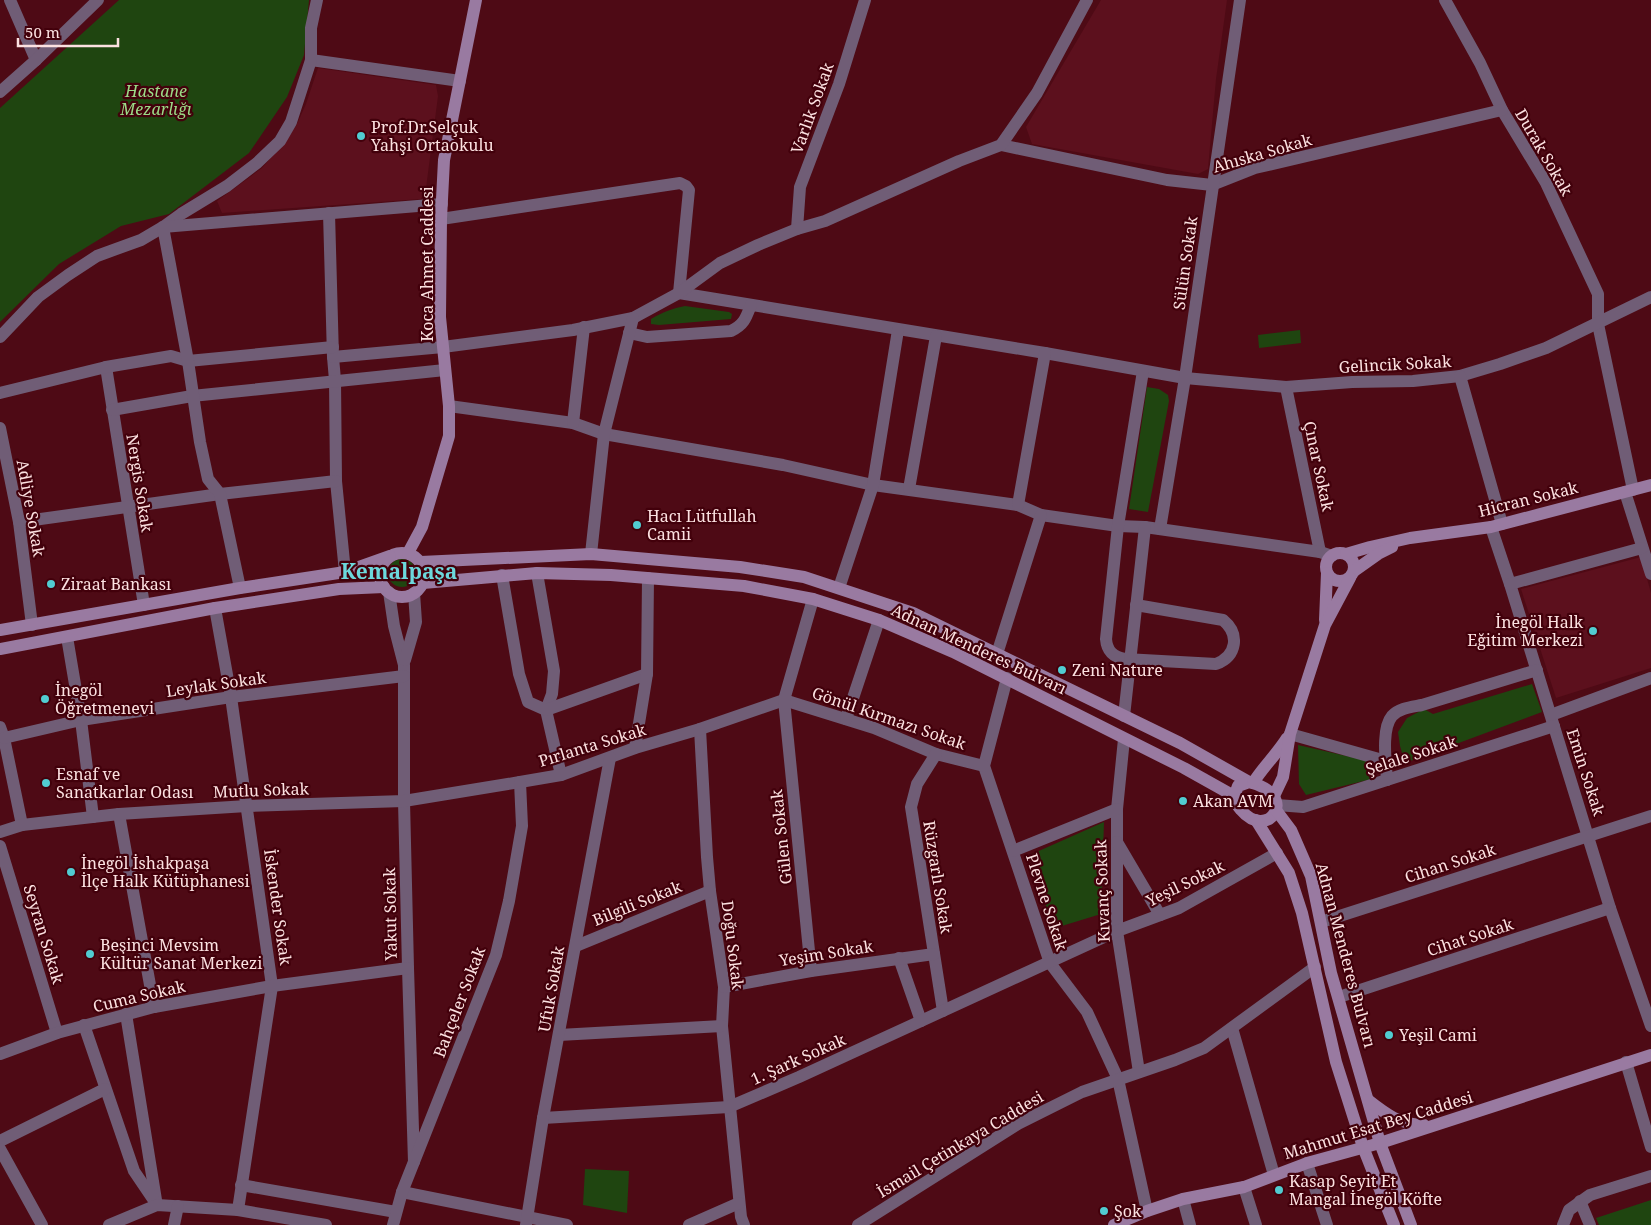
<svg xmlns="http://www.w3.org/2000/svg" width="1651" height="1225" font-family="'Noto Serif',serif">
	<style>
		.built { fill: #5c101d }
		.green { fill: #1f4510 }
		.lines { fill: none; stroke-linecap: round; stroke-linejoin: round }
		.street { stroke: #705d76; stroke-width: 12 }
		.secondary { stroke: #997aa1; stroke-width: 12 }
		.poi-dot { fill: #51ccd1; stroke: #42000b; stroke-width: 2 }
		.labels { text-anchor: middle; stroke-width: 4.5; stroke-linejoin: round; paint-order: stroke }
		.park-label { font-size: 16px; font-style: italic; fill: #9bda87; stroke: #42000b }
		.street-label { font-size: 16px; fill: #fce1e1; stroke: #42000b }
		.poi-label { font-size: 16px; fill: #fce1e1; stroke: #42000b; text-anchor: start }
		.district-label { font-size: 21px; font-weight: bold; fill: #6cd8dc; stroke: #42000b }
	</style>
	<rect width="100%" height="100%" fill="#4e0a15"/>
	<g class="built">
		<polygon points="1101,0 1227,0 1216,79 1208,169 1198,174 1032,144 1026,127"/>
		<polygon points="318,68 436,85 438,96 426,188 421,199 222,213 217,201 262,168 282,145 296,126 306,104"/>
		<polygon points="1641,557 1651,593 1651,668 1556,698 1521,589"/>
	</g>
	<g class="green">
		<polygon points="119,0 309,0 304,55 287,97 249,153 169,214 121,226 59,264 0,322 0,108"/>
		<path d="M685,306L729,312L732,314L731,319L659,325L651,324V319C661,313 673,308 685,306Z"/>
		<polygon points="1300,330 1301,343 1259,348 1258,335"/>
		<polygon points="1147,387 1159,389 1168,395 1169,401 1148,512 1129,509"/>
		<circle cx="402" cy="573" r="14"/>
		<polygon points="1532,684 1542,712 1405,763 1400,746 1398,732 1407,718 1424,709 1433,714"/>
		<polygon points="1298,745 1373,762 1376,778 1306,795 1299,784"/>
		<polygon points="1104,822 1101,914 1052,929 1032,854"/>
		<polygon points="585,1169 629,1171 627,1213 583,1205"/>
		<polygon points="1651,1200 1651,1225 1599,1225 1596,1218"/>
	</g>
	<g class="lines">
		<g class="street">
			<polyline points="10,0 36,60"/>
			<polyline points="1445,0 1480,63 1502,110 1546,183 1598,294 1598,324 1633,490"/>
			<polyline points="311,60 460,81"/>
			<polyline points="0,92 36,60 98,0"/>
			<polyline points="1001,145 1167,180 1212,185 1255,168 1502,110"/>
			<polyline points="329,213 333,357 335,380 336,481 345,572"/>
			<polyline points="441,219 680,183 686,186 689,190 679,293 1045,353 1185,378 1286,387 1352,382 1413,381 1460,376 1500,364 1546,348 1651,297"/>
			<polyline points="797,229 800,187 839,84 865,0"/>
			<path d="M629,333L647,337L731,331C744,325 746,318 751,305"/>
			<polyline points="0,337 38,297 68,275 97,256 141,240 163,227 181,214 227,186 257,163 280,141 291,122 311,60 311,28 317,0"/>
			<polyline points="333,357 443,347 573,330 633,318 679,293 720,263 758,245 797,229 825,221 959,161 1001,145 1037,93 1087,0"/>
			<polyline points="106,367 144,605"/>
			<polyline points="1460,376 1502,524"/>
			<polyline points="1286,387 1320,552"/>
			<polyline points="0,393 106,367 171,356 188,361 333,347"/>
			<polyline points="449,406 573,423 604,434 783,465 873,485 1018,505 1041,515 1118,526 1145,527 1320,552 1332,556"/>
			<polyline points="112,410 192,396 445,370"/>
			<polyline points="573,423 584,327"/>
			<polyline points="0,428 19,522 32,625"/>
			<polyline points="909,489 936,336"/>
			<polyline points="1625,492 1651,574"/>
			<polyline points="1018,505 1045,353"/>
			<polyline points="19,522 220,494 336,481"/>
			<polyline points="1491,527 1510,584 1610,908 1651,1026"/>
			<polyline points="1160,529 1185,378 1240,0"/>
			<polyline points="591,554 604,434 633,318"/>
			<polyline points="537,573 554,671 552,694 546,710 561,775"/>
			<polyline points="502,575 519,674 528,702 546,710 647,674"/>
			<polyline points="1510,584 1642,548"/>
			<polyline points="240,588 220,494 208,479 200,442 188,361 163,227 442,204"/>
			<polyline points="839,588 873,485 898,330"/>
			<polyline points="389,592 394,626 404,665 404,801 408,968 414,1162"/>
			<path d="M1136,605L1223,620C1240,634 1237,656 1216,664L1125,659C1113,657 1107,651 1106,639L1118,526L1143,371"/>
			<polyline points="215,608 231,697 272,986 238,1210"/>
			<polyline points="67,637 81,720 93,817"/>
			<polyline points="997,654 1041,515"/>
			<polyline points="405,660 416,622 414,593"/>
			<polyline points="1007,678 984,766 1050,963 1087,1012 1118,1079 1147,1211"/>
			<polyline points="784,700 874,728 936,754 984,766"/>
			<polyline points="1551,715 1651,678"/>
			<polyline points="1124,716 1145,527"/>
			<polyline points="846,719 879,620"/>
			<polyline points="0,727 4,738 22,825"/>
			<polyline points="700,729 707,857 710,891 724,987 722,1026 741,1217 744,1225"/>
			<polyline points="1290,734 1386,761"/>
			<polyline points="4,738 81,720 231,697 404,676"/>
			<polyline points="1124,739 1117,809 1117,931 1139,1072"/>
			<polyline points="635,748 647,674 648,578"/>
			<polyline points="936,754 917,784 911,807 943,1011"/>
			<path d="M1387,780C1386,763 1381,729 1392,716C1399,708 1412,707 1422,705L1537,670"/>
			<polyline points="1277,805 1303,807 1554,726"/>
			<polyline points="119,814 154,1007"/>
			<polyline points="0,832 22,825 119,814 247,806 404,801 520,782 561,775 635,748 700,729 784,700"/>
			<polyline points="1117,842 1160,915"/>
			<polyline points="0,846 57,1033"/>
			<polyline points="1013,851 1117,809"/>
			<polyline points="1321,922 1651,816"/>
			<polyline points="576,946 710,891"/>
			<polyline points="899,958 921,1021"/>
			<polyline points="811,971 784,700 813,599"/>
			<polyline points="724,987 811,971 934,954"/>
			<polyline points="1339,997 1610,908"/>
			<polyline points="126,1014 156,1200"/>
			<polyline points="84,1025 134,1171 157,1205"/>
			<polyline points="1232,1028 1274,1175"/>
			<polyline points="559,1035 722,1026"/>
			<polyline points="0,1054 57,1033 154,1007 272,986 408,968"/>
			<polyline points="1626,1062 1651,1147"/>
			<polyline points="543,1118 729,1107 799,1077 1117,931 1179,908 1277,853"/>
			<polyline points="0,1141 105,1089"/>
			<polyline points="0,1149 42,1225"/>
			<polyline points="1307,1163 1327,1225"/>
			<polyline points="241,1185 396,1212"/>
			<polyline points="1244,1187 1256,1225"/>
			<polyline points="402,1192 567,1225"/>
			<polyline points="1183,1199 1190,1225"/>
			<polyline points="1580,1201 1590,1225"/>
			<polyline points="109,1225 157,1205 238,1210 326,1225"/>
			<polyline points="174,1225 178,1206"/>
			<polyline points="393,1225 402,1192 496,955 509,901 522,826 520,782"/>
			<polyline points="526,1225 543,1118 610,758"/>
			<polyline points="689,1225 739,1203"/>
			<polyline points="858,1225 1018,1124 1082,1092 1175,1060 1204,1048 1315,967"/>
			<polyline points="1563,1225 1569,1210 1590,1195 1651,1176"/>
		</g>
		<g class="secondary">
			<circle cx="1340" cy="567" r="14"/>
			<circle cx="402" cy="575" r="22"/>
			<polyline points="408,553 422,527 449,436 449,406 440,317 441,219 444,160 476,0"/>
			<polyline points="1346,554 1370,547 1410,538 1491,527 1651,485"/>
			<polyline points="421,562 591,554 740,567 804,577 913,613 1180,743 1249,782"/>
			<polyline points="1354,571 1378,554 1392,547"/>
			<polyline points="423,583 537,573 611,575 744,586 813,599 879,620 953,652 1184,768 1234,796"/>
			<polyline points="1325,620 1327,573"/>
			<polyline points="0,630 240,588 345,572 390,556"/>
			<polyline points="0,649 215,608 339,589 384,587"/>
			<path d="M1249,782C1301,795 1268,842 1241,810C1233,801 1234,796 1238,786Z"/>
			<path d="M1253,783C1263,767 1277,754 1287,738"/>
			<polyline points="1274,796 1283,777 1290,734 1325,625 1350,578"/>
			<polyline points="1276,810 1291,830 1311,876 1331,973 1380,1143 1411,1225"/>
			<polyline points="1256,820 1289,873 1302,913 1336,1062 1363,1147 1394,1225"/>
			<path d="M1368,1100C1387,1115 1399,1124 1424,1125"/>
			<polyline points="1114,1225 1147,1211 1183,1199 1244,1187 1307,1163 1380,1143 1651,1055"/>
		</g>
	</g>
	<g class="poi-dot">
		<circle cx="361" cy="136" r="5"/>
		<circle cx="637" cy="525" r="5"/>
		<circle cx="51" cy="584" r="5"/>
		<circle cx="1593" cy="631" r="5"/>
		<circle cx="1062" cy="670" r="5"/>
		<circle cx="45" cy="699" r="5"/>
		<circle cx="46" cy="783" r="5"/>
		<circle cx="1183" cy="801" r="5"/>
		<circle cx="71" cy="872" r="5"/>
		<circle cx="90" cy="954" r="5"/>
		<circle cx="1389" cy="1035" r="5"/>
		<circle cx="1279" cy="1190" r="5"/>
		<circle cx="1104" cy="1211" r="5"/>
	</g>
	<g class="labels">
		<g class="park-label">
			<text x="156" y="97">Hastane<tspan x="156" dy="18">Mezarlığı</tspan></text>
		</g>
		<g class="street-label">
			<text transform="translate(812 108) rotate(-70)" y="6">Varlık Sokak</text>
			<text transform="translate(1544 152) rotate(60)" y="6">Durak Sokak</text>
			<text transform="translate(1262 153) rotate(-16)" y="6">Ahıska Sokak</text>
			<text transform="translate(1185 263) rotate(-82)" y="6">Sülün Sokak</text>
			<text transform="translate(427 264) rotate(-90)" y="6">Koca Ahmet Caddesi</text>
			<text transform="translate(1395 364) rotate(-3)" y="6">Gelincik Sokak</text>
			<text transform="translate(1319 466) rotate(78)" y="6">Çınar Sokak</text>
			<text transform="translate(140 483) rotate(81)" y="6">Nergis Sokak</text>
			<text transform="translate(1528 499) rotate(-14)" y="6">Hicran Sokak</text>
			<text transform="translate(31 508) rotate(80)" y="6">Adliye Sokak</text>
			<text transform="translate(979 649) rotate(25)" y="6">Adnan Menderes Bulvarı</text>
			<text transform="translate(216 684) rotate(-8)" y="6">Leylak Sokak</text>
			<text transform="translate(889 718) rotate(19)" y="6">Gönül Kırmazı Sokak</text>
			<text transform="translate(592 745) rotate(-17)" y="6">Pırlanta Sokak</text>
			<text transform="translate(1411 755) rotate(-18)" y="6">Şelale Sokak</text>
			<text transform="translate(1586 772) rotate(72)" y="6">Emin Sokak</text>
			<text transform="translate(261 790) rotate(-2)" y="6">Mutlu Sokak</text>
			<text transform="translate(781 837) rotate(-96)" y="6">Gülen Sokak</text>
			<text transform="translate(1450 863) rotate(-18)" y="6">Cihan Sokak</text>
			<text transform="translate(938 877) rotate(81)" y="6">Rüzgarlı Sokak</text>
			<text transform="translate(1185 883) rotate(-26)" y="6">Yeşil Sokak</text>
			<text transform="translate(1102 891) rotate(-92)" y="6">Kıvanç Sokak</text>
			<text transform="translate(1047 902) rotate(72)" y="6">Plevne Sokak</text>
			<text transform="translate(637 903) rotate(-22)" y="6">Bilgili Sokak</text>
			<text transform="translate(278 907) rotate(82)" y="6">İskender Sokak</text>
			<text transform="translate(390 914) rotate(-91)" y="6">Yakut Sokak</text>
			<text transform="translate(44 934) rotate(73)" y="6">Seyran Sokak</text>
			<text transform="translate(1470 937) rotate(-18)" y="6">Cihat Sokak</text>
			<text transform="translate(733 945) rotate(83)" y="6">Doğu Sokak</text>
			<text transform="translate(826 953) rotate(-9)" y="6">Yeşim Sokak</text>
			<text transform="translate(1346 955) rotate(75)" y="6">Adnan Menderes Bulvarı</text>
			<text transform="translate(551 989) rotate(-80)" y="6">Ufuk Sokak</text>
			<text transform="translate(139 996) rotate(-13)" y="6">Cuma Sokak</text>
			<text transform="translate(459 1002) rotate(-69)" y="6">Bahçeler Sokak</text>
			<text transform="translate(798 1059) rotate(-24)" y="6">1. Şark Sokak</text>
			<text transform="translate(1378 1125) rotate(-17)" y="6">Mahmut Esat Bey Caddesi</text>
			<text transform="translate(960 1144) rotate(-31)" y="6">İsmail Çetinkaya Caddesi</text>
		</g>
		<g class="poi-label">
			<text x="371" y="133">Prof.Dr.Selçuk<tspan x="371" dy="18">Yahşi Ortaokulu</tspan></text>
			<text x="647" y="522">Hacı Lütfullah<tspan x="647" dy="18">Camii</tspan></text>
			<text x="61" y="590">Ziraat Bankası</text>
			<text x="1583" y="628" text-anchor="end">İnegöl Halk<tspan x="1583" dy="18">Eğitim Merkezi</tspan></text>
			<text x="1072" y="676">Zeni Nature</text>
			<text x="55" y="696">İnegöl<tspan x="55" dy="18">Öğretmenevi</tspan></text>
			<text x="56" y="780">Esnaf ve<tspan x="56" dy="18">Sanatkarlar Odası</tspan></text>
			<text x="1193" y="807">Akan AVM</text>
			<text x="81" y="869">İnegöl İshakpaşa<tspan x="81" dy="18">İlçe Halk Kütüphanesi</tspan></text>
			<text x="100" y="951">Beşinci Mevsim<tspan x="100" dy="18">Kültür Sanat Merkezi</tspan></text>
			<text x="1399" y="1041">Yeşil Cami</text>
			<text x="1289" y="1187">Kasap Seyit Et<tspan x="1289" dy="18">Mangal İnegöl Köfte</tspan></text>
			<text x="1114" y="1217">Şok</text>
		</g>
		<g class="district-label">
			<text x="399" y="579">Kemalpaşa</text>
		</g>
	</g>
	<path d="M18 38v8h100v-8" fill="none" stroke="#fce1e1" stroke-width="2.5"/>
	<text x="25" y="38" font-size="15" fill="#fce1e1" stroke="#42000b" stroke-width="4" paint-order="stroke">50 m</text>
</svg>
